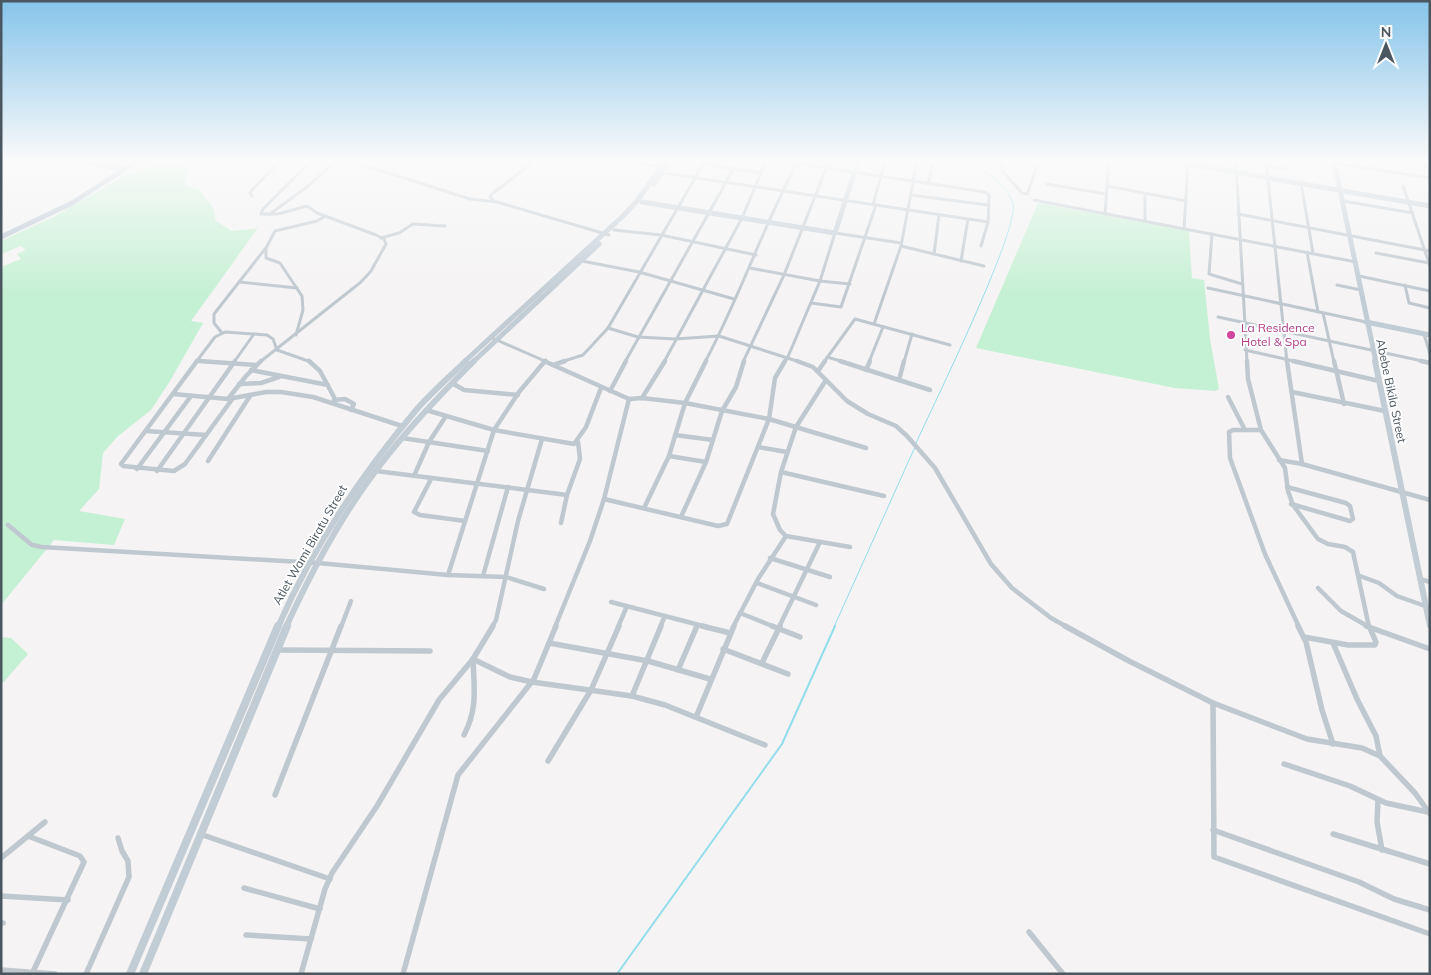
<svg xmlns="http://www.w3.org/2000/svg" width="1431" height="975" font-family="Mulish,sans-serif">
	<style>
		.green { fill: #c4f0d3 }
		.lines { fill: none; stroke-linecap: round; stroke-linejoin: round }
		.stream-far1 { stroke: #92ddec; stroke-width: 1 }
		.stream { stroke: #92ddec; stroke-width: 2 }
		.street-far2 { stroke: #bfc8cf; stroke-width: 3 }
		.street-far1 { stroke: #bfc8cf; stroke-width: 4.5 }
		.street { stroke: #bfc8cf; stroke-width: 5.5 }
		.secondary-far2 { stroke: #c1ccd5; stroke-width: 5 }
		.secondary-far1 { stroke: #c1ccd5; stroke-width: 6 }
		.secondary { stroke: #c1ccd5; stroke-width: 8 }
		.primary { stroke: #b4c3d0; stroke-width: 5 }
		.hotel-dot { fill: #d1479c; stroke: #fff; stroke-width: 2 }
		.labels { text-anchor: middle; stroke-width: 4; stroke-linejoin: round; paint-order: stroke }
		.hotel-label { font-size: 12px; fill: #b23c85; stroke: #fff; text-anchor: start }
		.street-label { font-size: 12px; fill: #4b5760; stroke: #fff }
	</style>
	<rect width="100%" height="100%" fill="#f5f3f3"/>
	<g class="green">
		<polygon points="164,161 189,161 185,186 198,189 213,208 216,221 232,231 258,228 191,321 203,323 170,381 151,410 118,436 103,453 99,489 79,511 125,519 114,545 54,540 1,605 1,267 21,259 17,254 26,250 21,246 1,254 1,241 53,217 128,174 156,166"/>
		<polygon points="1038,203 1189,231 1192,278 1204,280 1210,339 1219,389 1216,391 1175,388 976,348"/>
		<polygon points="1,637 11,638 28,654 1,685"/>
	</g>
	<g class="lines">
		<g class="stream-far1">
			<path d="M916,443C932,408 1019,231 1013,204C1009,186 984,171 971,161"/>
			<polyline points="834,627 915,447"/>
		</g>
		<polyline class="stream" points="617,974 782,744 835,626"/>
		<g class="street-far2">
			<polyline points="592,161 641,163 661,167"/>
			<polyline points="780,161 985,192 989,195 988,222 981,246"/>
			<polyline points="1003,161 1002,170 1004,173 1022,193 1027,194 1039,161"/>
			<polyline points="1173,161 1188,164 1184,229"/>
			<polyline points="1236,161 1247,362"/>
			<polyline points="1266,161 1287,362"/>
			<polyline points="1418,161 1430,169"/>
			<polyline points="1428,161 1430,161"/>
			<polyline points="354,162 470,199 497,202 609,235"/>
			<polyline points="1334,163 1430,178"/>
			<polyline points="703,164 761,173"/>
			<polyline points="1267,166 1288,169 1287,161"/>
			<polyline points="658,172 988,222"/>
			<polyline points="928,183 934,161"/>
			<polyline points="1301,183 1313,253"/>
			<polyline points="1047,184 1106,194"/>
			<polyline points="1107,186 1186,201"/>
			<polyline points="1403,186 1430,266"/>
			<polyline points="1145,193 1145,221"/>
			<polyline points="911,195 988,205"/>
			<polyline points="252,196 250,193 252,190 280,161"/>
			<polyline points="493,200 490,197 492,194 535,161"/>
			<polyline points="1034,200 1356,262"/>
			<polyline points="1343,201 1413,213"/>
			<polyline points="873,205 885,161"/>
			<polyline points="270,214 308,186 336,161"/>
			<polyline points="1105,214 1109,161"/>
			<polyline points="1238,214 1430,251"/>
			<polyline points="614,230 661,235 756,255"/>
			<polyline points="1212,234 1209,274 1242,284"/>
			<polyline points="381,238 399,233 413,224 445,226"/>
			<polyline points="901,246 984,266"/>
			<polyline points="1307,252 1318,312"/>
			<polyline points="1376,253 1429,263"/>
			<polyline points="934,254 939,215"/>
			<polyline points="582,261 639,272 734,299"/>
			<polyline points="961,261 968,219"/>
			<polyline points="750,268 820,281 850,284"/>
			<polyline points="1359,276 1430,291"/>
			<polyline points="239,282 297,288"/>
			<polyline points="1337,285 1361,290"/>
			<polyline points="1405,285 1409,303 1430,308"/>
			<polyline points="1208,288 1366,322"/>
			<polyline points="811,303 841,307 876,205"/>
			<polyline points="1323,313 1334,362"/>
			<polyline points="1218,317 1427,362"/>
			<polyline points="874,324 901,246 917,161"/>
			<polyline points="608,328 638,337 675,339 719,336 800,362"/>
			<polyline points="222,333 214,323 214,314 265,249"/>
			<polyline points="1424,334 1430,354"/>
			<polyline points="296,335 303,310 302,296 280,263 266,258 266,248 275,231 317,221 326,216"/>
			<polyline points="490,337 547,362"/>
			<polyline points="1245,350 1298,362"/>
			<polyline points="827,357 844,362"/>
			<polyline points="197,361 217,362"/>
			<polyline points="196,362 215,337 225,332 267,335 273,339 277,350 311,362"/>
			<polyline points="234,362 254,334"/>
			<polyline points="260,362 361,282 371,271 386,244 384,239 376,235 317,213 307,206 278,214 261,214 263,209 311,161"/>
			<polyline points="544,362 546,360"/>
			<polyline points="561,362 583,355 608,328 705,161"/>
			<polyline points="625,362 738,161"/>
			<polyline points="664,362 742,218 766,161"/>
			<path d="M705,362C740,297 763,226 798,161"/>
			<polyline points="743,362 784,275 829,161"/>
			<polyline points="784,362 787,359 820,281 835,233 901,243"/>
			<polyline points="824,362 855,319 950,345"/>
			<polyline points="869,362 883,327"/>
			<polyline points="904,362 912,334"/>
		</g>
		<g class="street-far1">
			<polyline points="197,361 121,464 123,466 174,471 185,464 233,398"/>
			<polyline points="199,361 256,365"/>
			<polyline points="309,361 320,371 335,399"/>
			<polyline points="544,361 629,399 642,398 685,403 769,419 866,448"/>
			<polyline points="797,361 813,367 847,401 868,414 896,426 907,436 935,468 991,564 1012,588 1051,618 1067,627"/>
			<polyline points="840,361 930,390"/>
			<polyline points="1247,361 1248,379 1261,430 1285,468 1288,491 1293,505 1318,539 1328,544 1345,547 1353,552 1369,627"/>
			<polyline points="1287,361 1302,464"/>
			<polyline points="1293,361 1379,381"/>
			<polyline points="1334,361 1344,404"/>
			<polyline points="1421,361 1430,363"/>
			<polyline points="553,365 565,361"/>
			<polyline points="251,370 328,385"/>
			<polyline points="866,370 870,361"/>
			<polyline points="818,371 825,361"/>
			<polyline points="826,380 796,427 781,472 773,514 780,530 786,536 850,547"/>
			<polyline points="899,380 904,361"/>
			<polyline points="452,383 464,390 518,395"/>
			<polyline points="239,384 261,383 279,377"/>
			<polyline points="610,391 626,361"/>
			<polyline points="1292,392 1385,411"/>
			<polyline points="173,394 228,399 266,392 281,392 313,397 402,426"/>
			<polyline points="1228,397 1245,430"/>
			<polyline points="642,398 665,361"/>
			<polyline points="228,399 246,376 261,361"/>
			<polyline points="334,400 345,399 354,404 351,410"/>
			<polyline points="426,410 494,430 574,444 586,427 601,388"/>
			<polyline points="1261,430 1233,430 1229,432 1230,458 1265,554 1299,627"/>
			<polyline points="146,431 206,435"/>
			<polyline points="675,435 713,440"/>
			<polyline points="402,438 488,451"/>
			<polyline points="758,447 787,452"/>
			<polyline points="669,456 706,462"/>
			<polyline points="1279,460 1302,464 1430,500"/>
			<polyline points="208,461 250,396"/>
			<polyline points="137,469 191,396"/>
			<polyline points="157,471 235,361"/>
			<polyline points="376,471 567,495"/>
			<polyline points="781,472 884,496"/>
			<polyline points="414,476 429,442 446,416"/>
			<polyline points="431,479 414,512 420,515 465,521"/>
			<polyline points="1287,487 1346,503 1350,506 1353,519 1350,521 1291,504"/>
			<polyline points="604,499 718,526 727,524 769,419 775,378 785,361"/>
			<polyline points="644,508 669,456 685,403 706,361"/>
			<polyline points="681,517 706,462 722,411 736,387 744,361"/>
			<polyline points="561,523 567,495 580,459 578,442"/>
			<polyline points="8,525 32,545 42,547 318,563 448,575 506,577 544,589"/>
			<polyline points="770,558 830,577"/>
			<polyline points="448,575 494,430 519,392 545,361"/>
			<polyline points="483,576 508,487"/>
			<polyline points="1360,576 1379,583 1397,596 1425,606"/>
			<polyline points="1420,579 1430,582"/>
			<polyline points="757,583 816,605"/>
			<polyline points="1318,588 1341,611 1369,627"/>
			<polyline points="611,602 707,627"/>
			<polyline points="740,613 775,627"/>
			<polyline points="341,627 351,601"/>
			<polyline points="492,627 496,620 518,521 542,439"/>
			<polyline points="555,627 590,541 604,499 629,399"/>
			<polyline points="618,627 627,606"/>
			<polyline points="660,627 665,616"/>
			<polyline points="696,627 697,625"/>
			<polyline points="733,627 758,579 786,536"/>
			<polyline points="779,627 820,542"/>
		</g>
		<g class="street">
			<polyline points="702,626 730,633"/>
			<polyline points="772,626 800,637"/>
			<polyline points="1065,626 1129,661 1213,703 1307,739 1362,748 1380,756 1415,793 1430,814"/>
			<polyline points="1298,626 1306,642 1322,710 1333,744"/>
			<polyline points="1366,626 1430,649"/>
			<polyline points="1304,637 1348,645 1375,645 1376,642 1369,626"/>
			<polyline points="549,643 648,661 710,679"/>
			<polyline points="1333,643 1357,699 1376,736 1380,756"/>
			<polyline points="723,649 788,674"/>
			<polyline points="277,650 430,651"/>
			<polyline points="473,659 510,677 532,682 632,696 665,705 765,745"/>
			<polyline points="762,663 780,626"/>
			<polyline points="678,670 697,626"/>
			<polyline points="632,696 661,626"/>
			<polyline points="1213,703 1214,857 1430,934"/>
			<polyline points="696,717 734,626"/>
			<path d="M464,735C478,708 474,688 473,659"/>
			<polyline points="548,761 591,690 619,626"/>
			<polyline points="1284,764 1350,786 1386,803 1428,812"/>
			<polyline points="275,795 341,626"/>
			<polyline points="1378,800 1377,822 1382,850"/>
			<polyline points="1213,830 1359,882 1394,899 1430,910"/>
			<polyline points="200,834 330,879"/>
			<polyline points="1333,834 1430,864"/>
			<polyline points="28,836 80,856 84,862 32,974"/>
			<polyline points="1,858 45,822"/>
			<polyline points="244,888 320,909"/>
			<polyline points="1,896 68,900"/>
			<polyline points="1,923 3,923"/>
			<polyline points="1029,932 1063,974"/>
			<polyline points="246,935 311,939"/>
			<polyline points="1,970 55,974"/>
			<polyline points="86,974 129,877 128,861 122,851 118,838"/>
			<polyline points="301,974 325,889 332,873 377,806 439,700 473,659 493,626"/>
			<polyline points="403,974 458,775 534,679 556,626"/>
		</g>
		<g class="secondary-far2">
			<polyline points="79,161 125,169"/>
			<polyline points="1188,161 1188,164 1430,206"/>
			<polyline points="1334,161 1376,362"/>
			<polyline points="654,184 669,161"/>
			<polyline points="642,202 835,233 858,161"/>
			<polyline points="1366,322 1430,335"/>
			<polyline points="464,362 623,216 637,201 665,161"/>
			<polyline points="473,362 599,244"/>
		</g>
		<g class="secondary-far1">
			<polyline points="1375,361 1430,626"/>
			<path d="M278,627C312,548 361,475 417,409C432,392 449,377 466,361"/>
			<path d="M286,627C308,579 333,531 364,487C396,441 434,401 474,361"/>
		</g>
		<g class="secondary">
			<polyline points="130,974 278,626"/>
			<polyline points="143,974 287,626"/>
		</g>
		<polyline class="primary" points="1,237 72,203 137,161"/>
	</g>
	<linearGradient id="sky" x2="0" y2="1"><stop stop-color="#85c4ea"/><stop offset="0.54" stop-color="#fafafa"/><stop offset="1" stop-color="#fafafa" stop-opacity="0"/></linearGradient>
	<rect width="1431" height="297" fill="url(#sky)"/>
	<circle class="hotel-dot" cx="1231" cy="335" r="5"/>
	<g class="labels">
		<g class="hotel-label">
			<text x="1241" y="332">La Residence<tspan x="1241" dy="14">Hotel &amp; Spa</tspan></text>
		</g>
		<g class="street-label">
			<text transform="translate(1391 391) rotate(78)" y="4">Abebe Bikila Street</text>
			<text transform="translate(310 545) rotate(-60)" y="4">Atlet Wami Biratu Street</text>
		</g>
	</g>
	<rect width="1431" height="975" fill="none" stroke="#4b5760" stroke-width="5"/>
	<g transform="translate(1386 45)" stroke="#ffffff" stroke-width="4" paint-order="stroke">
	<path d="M0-4L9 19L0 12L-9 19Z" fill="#4b5760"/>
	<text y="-8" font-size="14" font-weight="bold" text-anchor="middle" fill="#4b5760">N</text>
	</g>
</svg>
